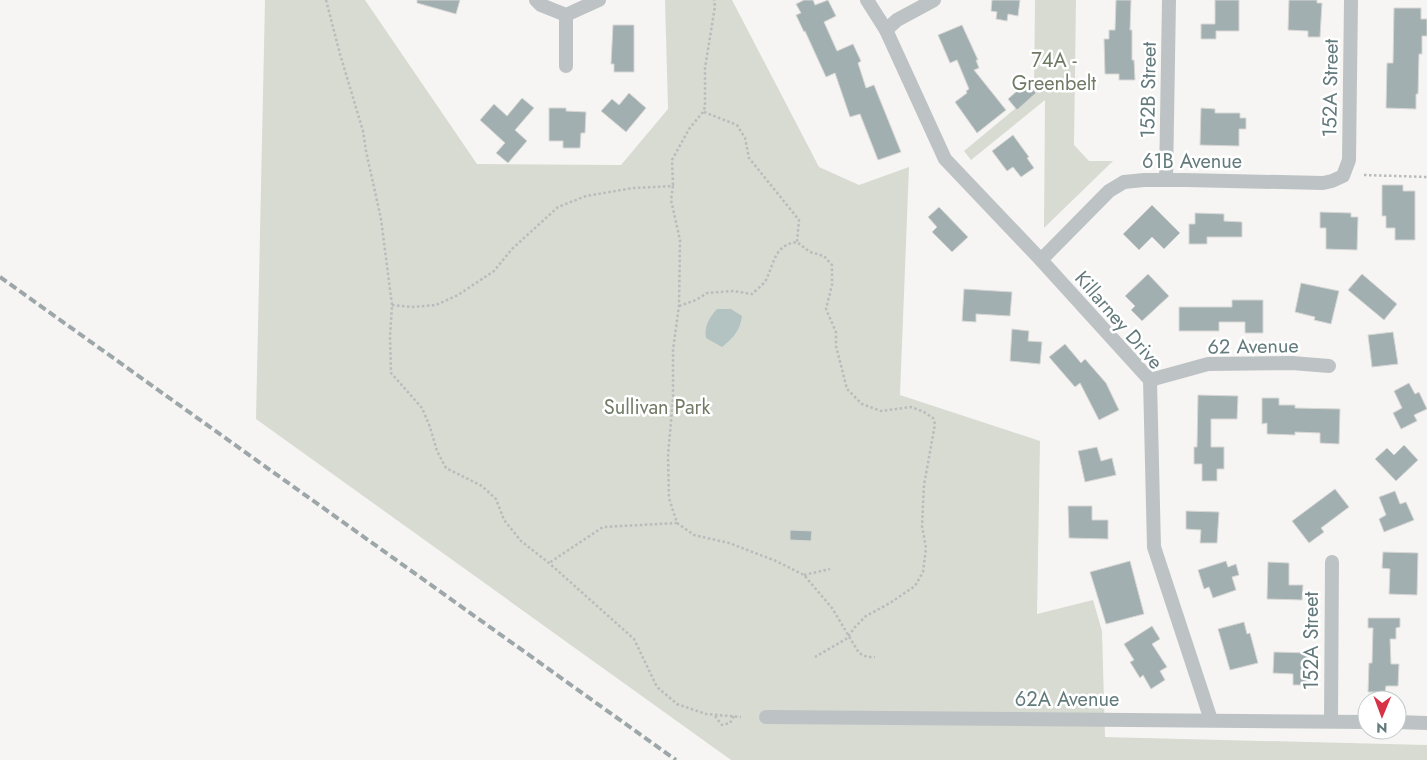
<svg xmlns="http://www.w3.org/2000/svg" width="1427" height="760" font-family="Jost,sans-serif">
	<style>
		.green { fill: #d8dbd2 }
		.water { fill: #b2c3c2 }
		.building { fill: #a2afb0; stroke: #d7d7d5 }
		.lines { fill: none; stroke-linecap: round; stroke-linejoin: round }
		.path { stroke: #b7bcbc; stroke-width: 2.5; stroke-dasharray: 2.5 2.5; stroke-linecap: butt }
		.minor { stroke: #bdc3c4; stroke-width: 14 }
		.rail { stroke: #9da7a9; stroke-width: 4; stroke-dasharray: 8 4; stroke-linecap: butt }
		.labels { text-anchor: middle; stroke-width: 5; stroke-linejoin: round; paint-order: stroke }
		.park-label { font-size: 20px; fill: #707a65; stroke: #fff }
		.street-label { font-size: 20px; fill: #637a7c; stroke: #fff }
	</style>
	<rect width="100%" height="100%" fill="#f6f5f3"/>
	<g class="green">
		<polygon points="265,0 365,0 477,164 621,165 668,109 665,0 732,0 819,167 859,185 909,167 900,395 1040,441 1037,614 1093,600 1102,631 1105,737 1427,745 1427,760 731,760 256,419"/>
		<polygon points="1035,0 1076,0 1074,145 1089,161 1113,161 1044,228 1045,100 971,160 964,151 1034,93"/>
	</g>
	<path class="water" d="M717,309H731L742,316C740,331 733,338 722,347L706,338C704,326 709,318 717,309Z"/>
	<g class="building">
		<polygon points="417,0 460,0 456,14 417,3"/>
		<polygon points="804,0 813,0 815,5 828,0 836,16 824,22 837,51 853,44 861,61 858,63 866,88 874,85 901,152 878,160 860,114 850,117 835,73 826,77 805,31 804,32 796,15 801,13 796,4"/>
		<polygon points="992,0 1020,0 1018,16 1008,14 1007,21 996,19 997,12 991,11"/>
		<polygon points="1116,0 1131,0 1130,30 1132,30 1132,60 1134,60 1135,80 1119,80 1119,74 1105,74 1104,39 1109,39 1109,30 1115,30"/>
		<polygon points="1215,0 1239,0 1239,31 1216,31 1216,39 1201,39 1201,24 1215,24"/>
		<polygon points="1289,0 1317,0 1317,3 1322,3 1320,37 1308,37 1308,31 1288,30"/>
		<polygon points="1394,8 1421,8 1421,19 1427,19 1427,36 1422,36 1422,54 1419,54 1418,94 1416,94 1416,109 1386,108 1387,63 1393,63"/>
		<polygon points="613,25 634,25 634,72 614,72 614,64 611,64"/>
		<polygon points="962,25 978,60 976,60 979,68 974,70 1006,110 977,133 955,102 967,93 966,91 969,89 957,60 950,63 938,35"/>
		<polygon points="1027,82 1036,93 1017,110 1008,99"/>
		<polygon points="629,93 646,108 626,132 601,111 612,99 619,105"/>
		<polygon points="522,98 534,108 515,130 527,141 508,163 496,153 505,143 480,120 494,104 507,116"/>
		<polygon points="549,108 566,108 566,111 586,112 585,133 581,133 580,148 563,148 563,141 549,141"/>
		<polygon points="1201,108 1215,109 1215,113 1240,113 1240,118 1246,118 1246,129 1239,129 1239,146 1200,145"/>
		<polygon points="1013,135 1029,157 1027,158 1034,168 1021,177 1013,167 1007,171 992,151"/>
		<polygon points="1382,185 1403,185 1403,191 1415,191 1415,240 1395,240 1395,228 1386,228 1386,216 1382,216"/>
		<polygon points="1152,205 1180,233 1164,249 1152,237 1139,250 1123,234"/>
		<polygon points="939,207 968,237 952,252 932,232 937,227 928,217"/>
		<polygon points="1320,212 1351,213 1351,217 1358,217 1357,250 1326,249 1326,228 1320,228"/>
		<polygon points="1195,213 1224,214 1224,221 1242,222 1242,237 1207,237 1207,244 1189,244 1189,224 1195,224"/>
		<polygon points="1148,274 1169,296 1142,321 1131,310 1135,306 1125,296"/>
		<polygon points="1362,274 1397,304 1384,320 1348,290"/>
		<polygon points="1301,283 1339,291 1331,324 1314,320 1315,317 1295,312"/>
		<polygon points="964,289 1012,292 1010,316 976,314 976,322 962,321"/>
		<polygon points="1232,300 1263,300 1263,333 1245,333 1245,322 1219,322 1219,331 1179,331 1179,307 1232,307"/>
		<polygon points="1012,329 1029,331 1028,341 1042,342 1040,364 1010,361"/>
		<polygon points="1393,332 1398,364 1372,367 1368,335"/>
		<polygon points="1065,344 1081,363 1085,359 1106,383 1119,410 1099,420 1080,383 1075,387 1049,357"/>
		<polygon points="1409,383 1415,394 1419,392 1427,409 1414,415 1417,421 1401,429 1393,413 1402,408 1394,391"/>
		<polygon points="1198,395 1238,396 1237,419 1211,419 1211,447 1224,447 1224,469 1217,469 1217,481 1202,481 1202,464 1194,464 1194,447 1197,447"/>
		<polygon points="1262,398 1279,398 1279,405 1295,405 1295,408 1340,409 1339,444 1320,443 1320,433 1295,432 1295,435 1267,434 1267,423 1262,424"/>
		<polygon points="1404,445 1418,460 1396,481 1375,459 1387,448 1394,455"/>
		<polygon points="1097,447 1101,461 1112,458 1116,475 1085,482 1078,451"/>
		<polygon points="1335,489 1349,507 1321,528 1324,532 1309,543 1292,521"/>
		<polygon points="1395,491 1400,504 1406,502 1414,520 1384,532 1379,519 1386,515 1379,497"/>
		<polygon points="1068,506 1092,506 1092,520 1108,520 1108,539 1069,538"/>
		<polygon points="1186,511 1219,512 1217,543 1200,543 1201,530 1186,529"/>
		<polygon points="790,530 812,531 811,541 790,540"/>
		<polygon points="1383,552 1418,553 1417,595 1389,594 1390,569 1382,568"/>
		<polygon points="1130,561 1144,614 1106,624 1090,572"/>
		<polygon points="1226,561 1228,567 1236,564 1239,575 1232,577 1236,590 1213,598 1209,587 1204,589 1198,570"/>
		<polygon points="1268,562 1289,563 1289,585 1303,585 1302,600 1267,599"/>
		<polygon points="1368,618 1400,618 1400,627 1396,628 1396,639 1390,639 1391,664 1399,664 1398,686 1386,686 1385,692 1368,692 1369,663 1372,663 1373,628 1368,628"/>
		<polygon points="1244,622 1247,634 1250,633 1258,663 1230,670 1218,629"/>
		<polygon points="1152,626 1160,639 1152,644 1167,667 1160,671 1165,680 1151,689 1143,675 1140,678 1130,662 1134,660 1124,644"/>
		<polygon points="1274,652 1310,653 1309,685 1293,685 1293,674 1273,673"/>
	</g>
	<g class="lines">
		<g class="path">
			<polyline points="326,0 340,54 363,131 366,151 381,219 392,305 390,337 391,373 422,408 430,427 437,451 446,468 482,486 496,499 504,520 521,541 549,563 634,639 657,687 677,704 706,714 741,717"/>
			<polyline points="704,112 737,125 745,138 749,158 799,220 797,242"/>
			<polyline points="1364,175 1427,177"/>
			<polyline points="673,185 672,160 689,129 703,112 705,107 705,68 715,6 714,0"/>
			<polyline points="392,305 412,307 436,305 458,295 494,271 512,249 558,207 586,196 633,188 673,186 671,200 680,240 679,306 673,350 673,398 668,456 669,498 677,523 603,527 549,563"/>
			<path d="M679,306L696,300L707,293L733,291L752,294C756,290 763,285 766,280C774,264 774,245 797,242L810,252L824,256L832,265V285L826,309L836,332V346L847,389L862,404L881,411L911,407L924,412L933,418L935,424L924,485L922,526L926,548L923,572L915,586L890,603L866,616L855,627L846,639L815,657"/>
			<polyline points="677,523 694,535 729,543 776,561 804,575 832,608 859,653 867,657 875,657"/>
			<polyline points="804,575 830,569"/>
			<polyline points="715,716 722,725 730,723 734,716"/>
		</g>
		<g class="minor">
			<polyline points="536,0 541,5 566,15 599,0"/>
			<polyline points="867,0 886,30 945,159 1041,260 1150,380 1154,547 1211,720"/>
			<polyline points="886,30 897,20 934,0"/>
			<polyline points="566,66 566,15"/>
			<polyline points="1166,180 1169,0"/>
			<polyline points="1041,260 1109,191 1124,182 1144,180 1185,180 1323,183 1332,181 1343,176 1349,160 1351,0"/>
			<polyline points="1150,380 1208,364 1292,363 1329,366"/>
			<polyline points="766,717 1367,722"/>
			<polyline points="1331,721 1332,562"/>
			<polyline points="1397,722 1427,723"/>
		</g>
		<polyline class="rail" points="0,277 676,760"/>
	</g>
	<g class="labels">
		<g class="park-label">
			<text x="1054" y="67">74A -<tspan x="1054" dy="23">Greenbelt</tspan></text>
			<text x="657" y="414">Sullivan Park</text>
		</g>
		<g class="street-label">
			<text transform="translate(1330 88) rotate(-89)" y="7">152A Street</text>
			<text transform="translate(1148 90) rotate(-89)" y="7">152B Street</text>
			<text x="1192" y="168">61B Avenue</text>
			<text transform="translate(1119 320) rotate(49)" y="7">Killarney Drive</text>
			<text transform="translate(1253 346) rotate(-1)" y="7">62 Avenue</text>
			<text transform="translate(1311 641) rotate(-90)" y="7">152A Street</text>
			<text x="1067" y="706">62A Avenue</text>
		</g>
	</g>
	<g transform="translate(1382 715) rotate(181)"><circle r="24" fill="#ffffff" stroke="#c1cacb"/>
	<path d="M0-4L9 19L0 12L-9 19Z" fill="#d73245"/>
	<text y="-8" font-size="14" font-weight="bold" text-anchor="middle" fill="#637a7c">N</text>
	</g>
</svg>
